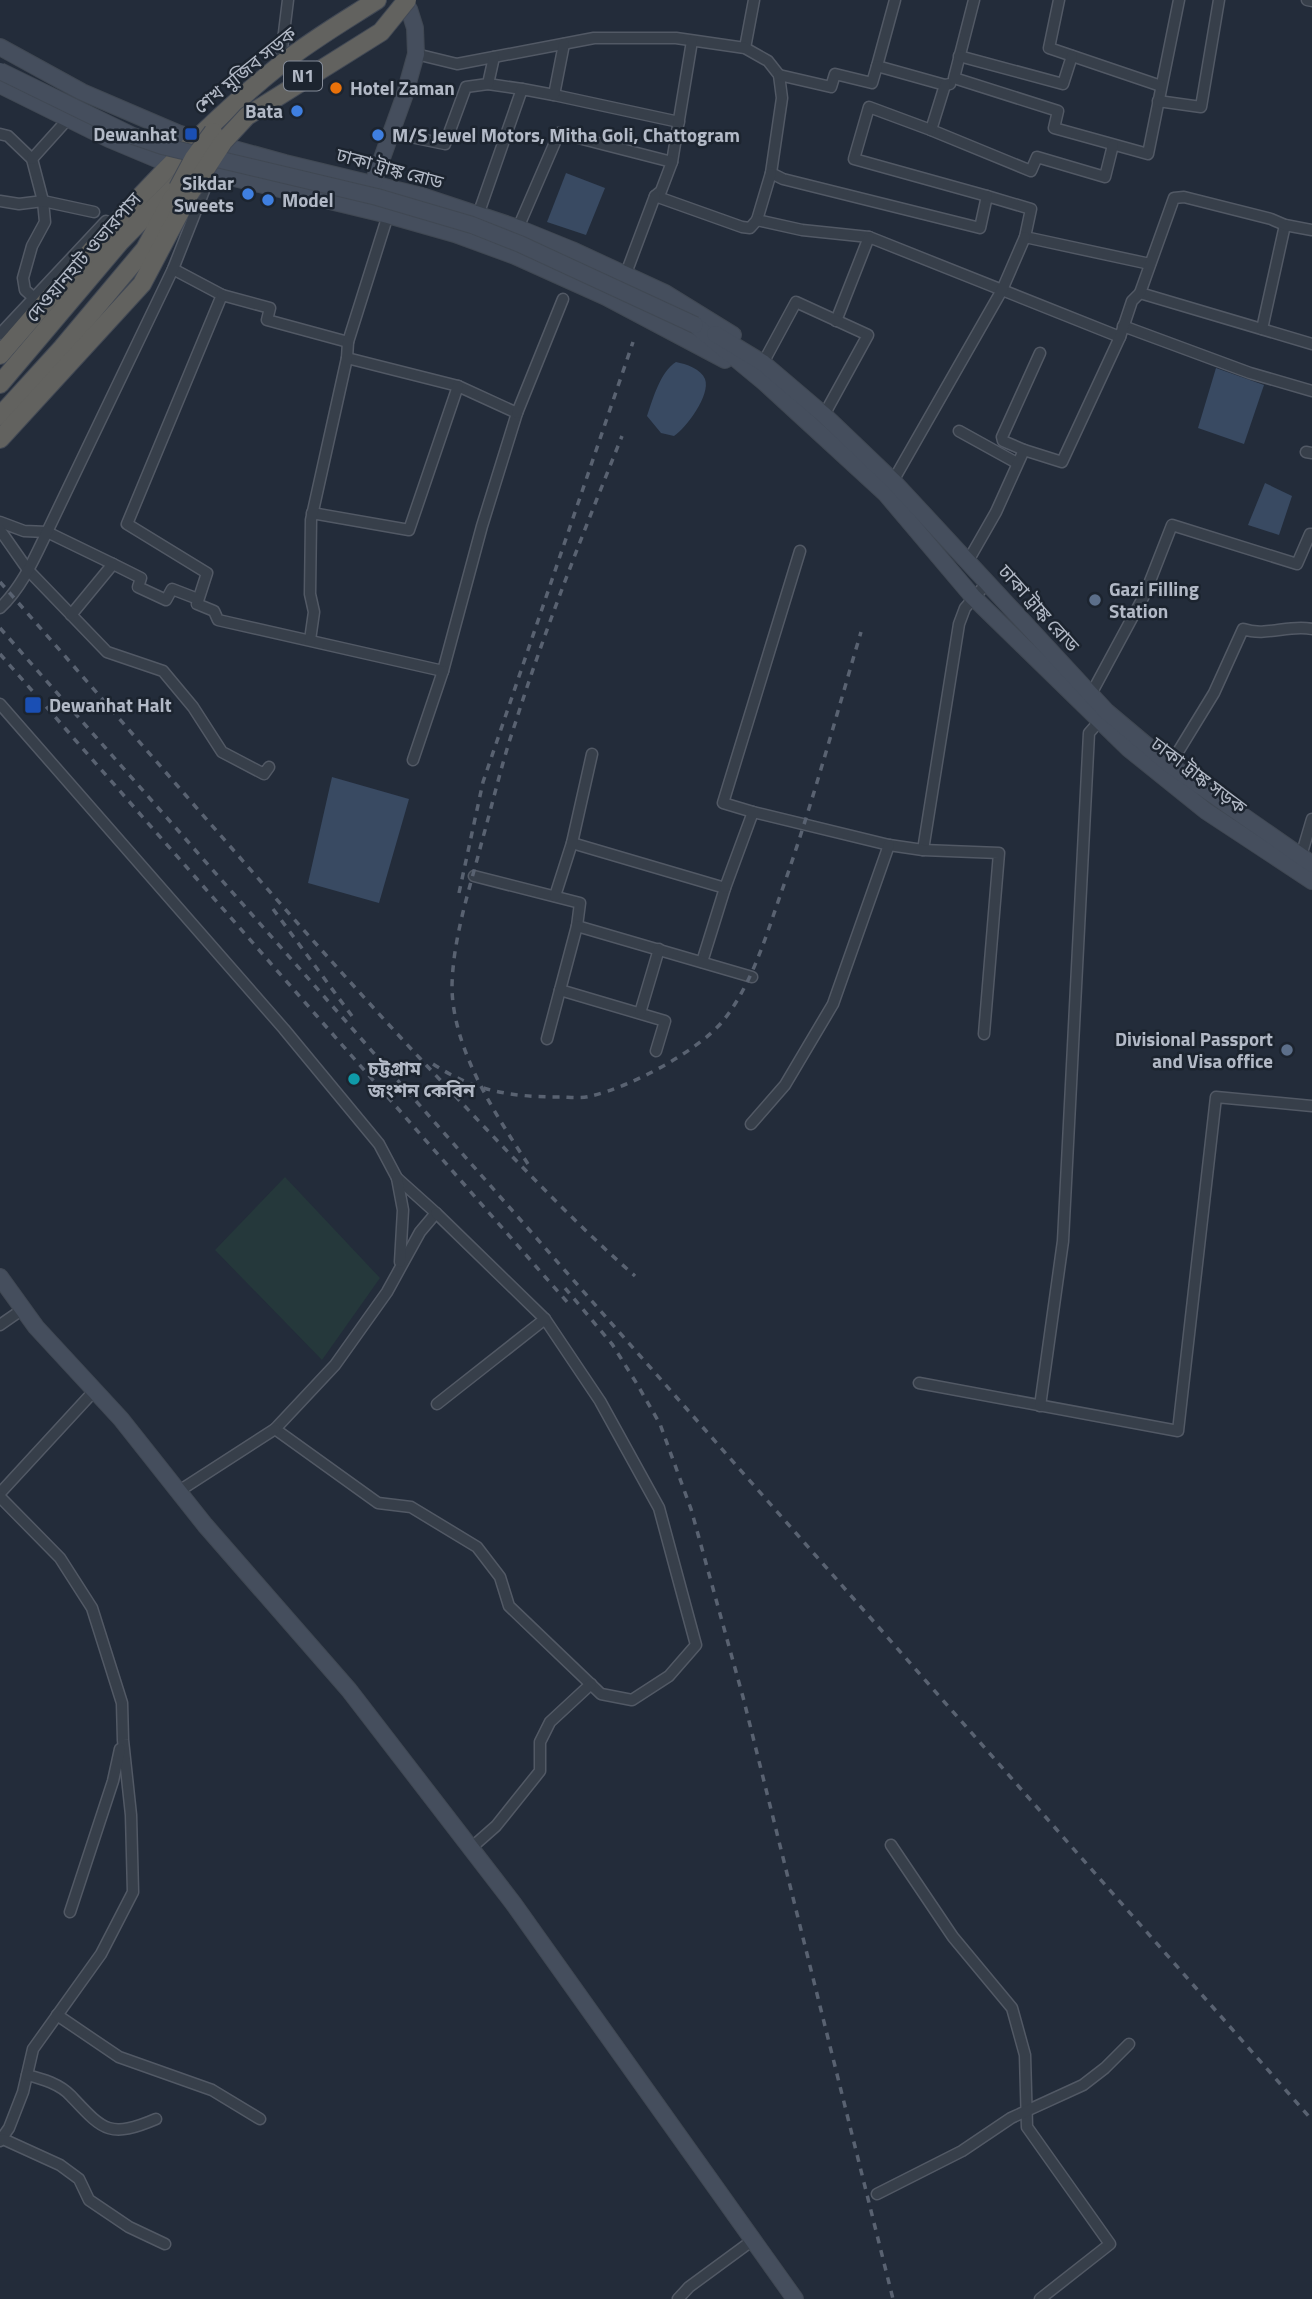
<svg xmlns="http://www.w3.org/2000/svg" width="1312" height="2299" font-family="'Titillium Web','Noto Sans Bengali',sans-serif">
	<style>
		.green { fill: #25383b }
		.water { fill: #394a62 }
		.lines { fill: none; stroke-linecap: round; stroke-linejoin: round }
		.minor-casing { stroke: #525965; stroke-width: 13 }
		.secondary-casing { stroke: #404853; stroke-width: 18 }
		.trunk-casing { stroke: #424955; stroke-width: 20 }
		.minor { stroke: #373f4a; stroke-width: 10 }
		.secondary { stroke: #454e5d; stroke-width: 16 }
		.trunk { stroke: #62625f; stroke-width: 18 }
		.rail { stroke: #596271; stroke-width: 3.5; stroke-dasharray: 7 7; stroke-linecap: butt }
		.secondary-bridge-casing { stroke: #404853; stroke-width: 18; stroke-linecap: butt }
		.trunk-bridge-casing { stroke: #424955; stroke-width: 20; stroke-linecap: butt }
		.secondary-bridge { stroke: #454e5d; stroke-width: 16 }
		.trunk-bridge { stroke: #62625f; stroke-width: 18 }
		.food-dot { fill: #e8710a; stroke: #1c242f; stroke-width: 2.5 }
		.shop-dot { fill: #3f7fe0; stroke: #1c242f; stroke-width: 2.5 }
		.transit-dot { fill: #1a4fb4; stroke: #1c242f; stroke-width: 2.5 }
		.service-dot { fill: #5c6f8a; stroke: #1c242f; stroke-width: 2.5 }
		.culture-dot { fill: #0f9aa8; stroke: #1c242f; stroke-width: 2.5 }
		.labels { text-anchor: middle; stroke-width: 5; stroke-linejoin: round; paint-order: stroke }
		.shield { fill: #1c242f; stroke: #858c99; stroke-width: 2 }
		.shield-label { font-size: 18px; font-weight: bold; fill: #b2b9c6 }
		.street-label { font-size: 19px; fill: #b2b9c6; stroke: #1c242f }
		.poi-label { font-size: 19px; font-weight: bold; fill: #b2b9c6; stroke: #1c242f; text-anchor: start }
	</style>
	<rect width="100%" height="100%" fill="#232c3a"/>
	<polygon class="green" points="285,1177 380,1278 322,1360 215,1250"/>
	<g class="water">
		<polygon points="566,173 605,188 586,235 547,222"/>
		<path d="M676,362C686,364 701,369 705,379C711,395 686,428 674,436L661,433L647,416C653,399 660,372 676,362Z"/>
		<polygon points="1216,368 1264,385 1244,444 1198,428"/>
		<polygon points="1265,483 1292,496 1279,535 1248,525"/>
		<polygon points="332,777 409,799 379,903 308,883"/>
	</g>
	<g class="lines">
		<g class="minor-casing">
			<g id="minor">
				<polyline points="895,0 877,66 945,85 950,84"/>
				<polyline points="974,0 954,78 1058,111 1054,128 1148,154 1179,0"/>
				<polyline points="1059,0 1049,48 1161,86"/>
				<polyline points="1307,0 1312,1"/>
				<polyline points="745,48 754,0"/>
				<polyline points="416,54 457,64 594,38 676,38 745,48 768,61 779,75 782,98 771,173 783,179 980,228 987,196 1031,209 1025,237 1150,264"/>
				<polyline points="959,56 1063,84 1072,56"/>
				<polyline points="280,65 288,0"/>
				<polyline points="779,75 831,87 835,74 872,83 877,66"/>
				<polyline points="488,84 522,89"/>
				<polyline points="945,85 931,130 1031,171 1037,157 1105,177 1113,145"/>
				<polyline points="554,95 679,122"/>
				<polyline points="1158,101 1201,107 1219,0"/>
				<polyline points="931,130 869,107 854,159 987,196"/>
				<polyline points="391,133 445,144 466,87 488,84 494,57"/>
				<polyline points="0,134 8,136 32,159 43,201 45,222 32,246 23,278 25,290 33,297"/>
				<polyline points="32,159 68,119"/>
				<polyline points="672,162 692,41"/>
				<polyline points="771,173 757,220 802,230 869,237 1120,337"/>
				<polyline points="0,201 19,204 43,201 94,212"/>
				<polyline points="478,215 522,89 554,95 564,44"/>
				<polyline points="518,228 559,133 672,162 661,191 655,196 742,227 750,228 757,220"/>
				<polyline points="173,269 222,295 127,524 207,573 197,604 214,611 218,620 443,671 482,526 517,413 458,386 347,358"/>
				<polyline points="625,276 655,196"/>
				<polyline points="1140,293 1312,344"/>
				<polyline points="222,295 270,308 267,320 348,342"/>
				<polyline points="836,321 869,237"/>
				<polyline points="1123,326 1250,373 1312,391"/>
				<polyline points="1262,329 1285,225"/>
				<polyline points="0,334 106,221"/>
				<polyline points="763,363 796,302 868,335 824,415"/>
				<polyline points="517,413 563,299"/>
				<polyline points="959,431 1017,463"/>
				<polyline points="1024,450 1003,441 1002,437 1040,353"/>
				<polyline points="1306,452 1312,453"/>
				<polyline points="893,481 1002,290 1025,237"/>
				<polyline points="312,513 409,530 458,386"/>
				<polyline points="0,522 24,531 47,532 113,564"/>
				<polyline points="0,530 28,570 107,652 163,671 193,707 222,752 264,774 269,767"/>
				<polyline points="968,561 996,512 1024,450 1062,462 1120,337 1132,301 1140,293 1174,198 1184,197 1271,219 1285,225 1312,230"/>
				<path d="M0,608C22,587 34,559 47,532L173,269L211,173"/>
				<polyline points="71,615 113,564 141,578 138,587 166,600 172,589 198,599"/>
				<polyline points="310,640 314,612 310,594 311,520 347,358 348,342 388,215"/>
				<polyline points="1090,696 1145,594 1172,525 1297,564 1310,534 1312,534"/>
				<polyline points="0,704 284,1029 379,1144 397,1178 436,1213 420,1232 387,1292 335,1365 275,1429 378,1503 411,1507 477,1547 500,1577 509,1606 601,1694 632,1700 669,1676 696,1645 659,1508 600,1401 545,1319"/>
				<polyline points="413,760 443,671"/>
				<path d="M1170,765L1214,693L1243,629C1266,637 1289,624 1312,629"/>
				<polyline points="753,812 723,803 800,551"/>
				<polyline points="572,843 725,888 702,962"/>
				<polyline points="923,850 959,624 965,608 987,583"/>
				<polyline points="1301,856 1312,819"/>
				<polyline points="474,876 580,903 577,926 752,977"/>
				<polyline points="725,888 753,812 889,845 923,850 999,853 984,1034"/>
				<polyline points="555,896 572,843 592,754"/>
				<polyline points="560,990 665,1021 656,1051"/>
				<polyline points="640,1013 659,949"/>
				<polyline points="547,1039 577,926"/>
				<polyline points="751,1124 785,1085 833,1004 889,845"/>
				<polyline points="397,1178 403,1210 400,1262"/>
				<polyline points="436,1213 545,1319 437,1404"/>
				<polyline points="0,1325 23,1309"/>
				<polyline points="919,1383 1178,1431 1216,1097 1312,1106"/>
				<polyline points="1040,1406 1063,1241 1089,733 1104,716"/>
				<polyline points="179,1491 275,1429"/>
				<polyline points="0,1493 95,1390"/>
				<polyline points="0,1497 60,1558 92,1608 122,1703 123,1740 131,1815 133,1892 101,1954 33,2049 23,2092 9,2128 0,2141"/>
				<polyline points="891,1845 953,1937 1012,2008 1025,2055 1027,2127 1110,2244 1040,2299"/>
				<polyline points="471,1848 496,1826 540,1771 540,1742 550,1722 591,1684"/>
				<polyline points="70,1912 113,1781 120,1749"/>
				<polyline points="57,2015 119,2057 212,2090 260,2119"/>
				<path d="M27,2075C43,2079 60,2084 71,2096C103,2130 109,2139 156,2119"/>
				<polyline points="3,2139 60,2165 79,2179 89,2200 129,2227 165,2244"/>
				<polyline points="877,2194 962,2151 1011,2118 1083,2085 1105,2068 1129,2044"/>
				<polyline points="678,2299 689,2287 753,2240"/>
			</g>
		</g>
		<g class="secondary-casing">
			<g id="secondary">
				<polyline points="0,47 82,92 180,134 285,163 422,196 518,228 572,250 665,293 733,335"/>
				<polyline points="0,85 109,139 159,160 388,215 455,234 515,256 606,297 725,360"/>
				<polyline points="373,183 404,97 416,54 415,28 409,9"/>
				<polyline points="695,325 764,382 885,493 973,597 1129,749 1206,811 1312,881"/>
				<polyline points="715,334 763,363 824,415 893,481 1107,712 1170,765 1312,864"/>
				<polyline points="0,1277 36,1327 121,1419 205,1525 349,1690 513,1903 795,2299"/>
			</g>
		</g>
		<g class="trunk-casing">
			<g id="trunk">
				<path d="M0,355C88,254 175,149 280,65C310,41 344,21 377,0"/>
				<polyline points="0,384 120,242 186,175"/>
				<polyline points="0,416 62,348 145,249 173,197"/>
				<polyline points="0,439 142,284 190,193"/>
			</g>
		</g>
		<use href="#minor" class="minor"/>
		<use href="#secondary" class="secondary"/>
		<use href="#trunk" class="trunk"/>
		<g class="rail">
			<path d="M0,582C142,743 280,908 427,1066C495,1138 561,1211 635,1276"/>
			<polyline points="0,628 1312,2120"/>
			<polyline points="0,654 568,1303"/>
			<polyline points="459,893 483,782 633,342"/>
			<polyline points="273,909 352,1016"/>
			<path d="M433,1064C474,1091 511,1097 559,1097C569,1097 581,1099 591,1096C630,1087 697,1052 723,1021C752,984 765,939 780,896C811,809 835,720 861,632"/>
			<path d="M528,1164C495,1114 452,1048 452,986C453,937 470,888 482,841C493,802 502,762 515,724C546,626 584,531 622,436"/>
			<polyline points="565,1288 612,1344 637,1384 660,1424 691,1509 743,1697 893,2299"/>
		</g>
		<g class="secondary-bridge-casing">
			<polyline id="secondary-bridge" points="0,71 133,136 162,146 377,197 472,225 520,244 695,325"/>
		</g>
		<g class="trunk-bridge-casing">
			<g id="trunk-bridge">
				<polyline points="178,188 194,158 213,132"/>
				<polyline points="190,193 223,142 247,116 381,32 407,0"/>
			</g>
		</g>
		<use href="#secondary-bridge" class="secondary-bridge"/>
		<use href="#trunk-bridge" class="trunk-bridge"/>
	</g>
	<circle class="food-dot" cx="336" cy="88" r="7"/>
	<g class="shop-dot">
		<circle cx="297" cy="111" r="7"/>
		<circle cx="378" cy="135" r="7"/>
		<circle cx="248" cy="194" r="7"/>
		<circle cx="268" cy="200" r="7"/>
	</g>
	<g class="transit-dot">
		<rect x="184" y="127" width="14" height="14" rx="3.5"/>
		<rect x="24" y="696" width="18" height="18" rx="3.5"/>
	</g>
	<g class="service-dot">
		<circle cx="1095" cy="600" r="7"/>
		<circle cx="1287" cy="1050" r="7"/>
	</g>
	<circle class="culture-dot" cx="354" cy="1079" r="7"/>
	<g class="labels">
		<rect class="shield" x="284" y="61.5" width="38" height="29" rx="5"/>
		<g class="shield-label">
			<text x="303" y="82">N1</text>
		</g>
		<g class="street-label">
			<text transform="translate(245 70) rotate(-39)" y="7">শেখ মুজিব সড়ক</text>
			<text transform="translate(390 168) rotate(15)" y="7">ঢাকা ট্রাঙ্ক রোড</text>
			<text transform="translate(83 257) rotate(-49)" y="7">দেওয়ানহাট ওভারপাস</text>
			<text transform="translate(1039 608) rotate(48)" y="7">ঢাকা ট্রাঙ্ক রোড</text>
			<text transform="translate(1199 775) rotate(37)" y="7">ঢাকা ট্রাঙ্ক সড়ক</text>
		</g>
		<g class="poi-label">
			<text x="350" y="95">Hotel Zaman</text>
			<text x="283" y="118" text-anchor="end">Bata</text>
			<text x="177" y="141" text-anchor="end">Dewanhat</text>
			<text x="392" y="142">M/S Jewel Motors, Mitha Goli, Chattogram</text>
			<text x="234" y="190" text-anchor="end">Sikdar<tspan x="234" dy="22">Sweets</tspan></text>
			<text x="282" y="207">Model</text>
			<text x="1109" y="596">Gazi Filling<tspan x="1109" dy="22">Station</tspan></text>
			<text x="49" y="712">Dewanhat Halt</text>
			<text x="1273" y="1046" text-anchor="end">Divisional Passport<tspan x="1273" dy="22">and Visa office</tspan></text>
			<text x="368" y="1075">চট্টগ্রাম<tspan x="368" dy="22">জংশন কেবিন</tspan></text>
		</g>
	</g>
</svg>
